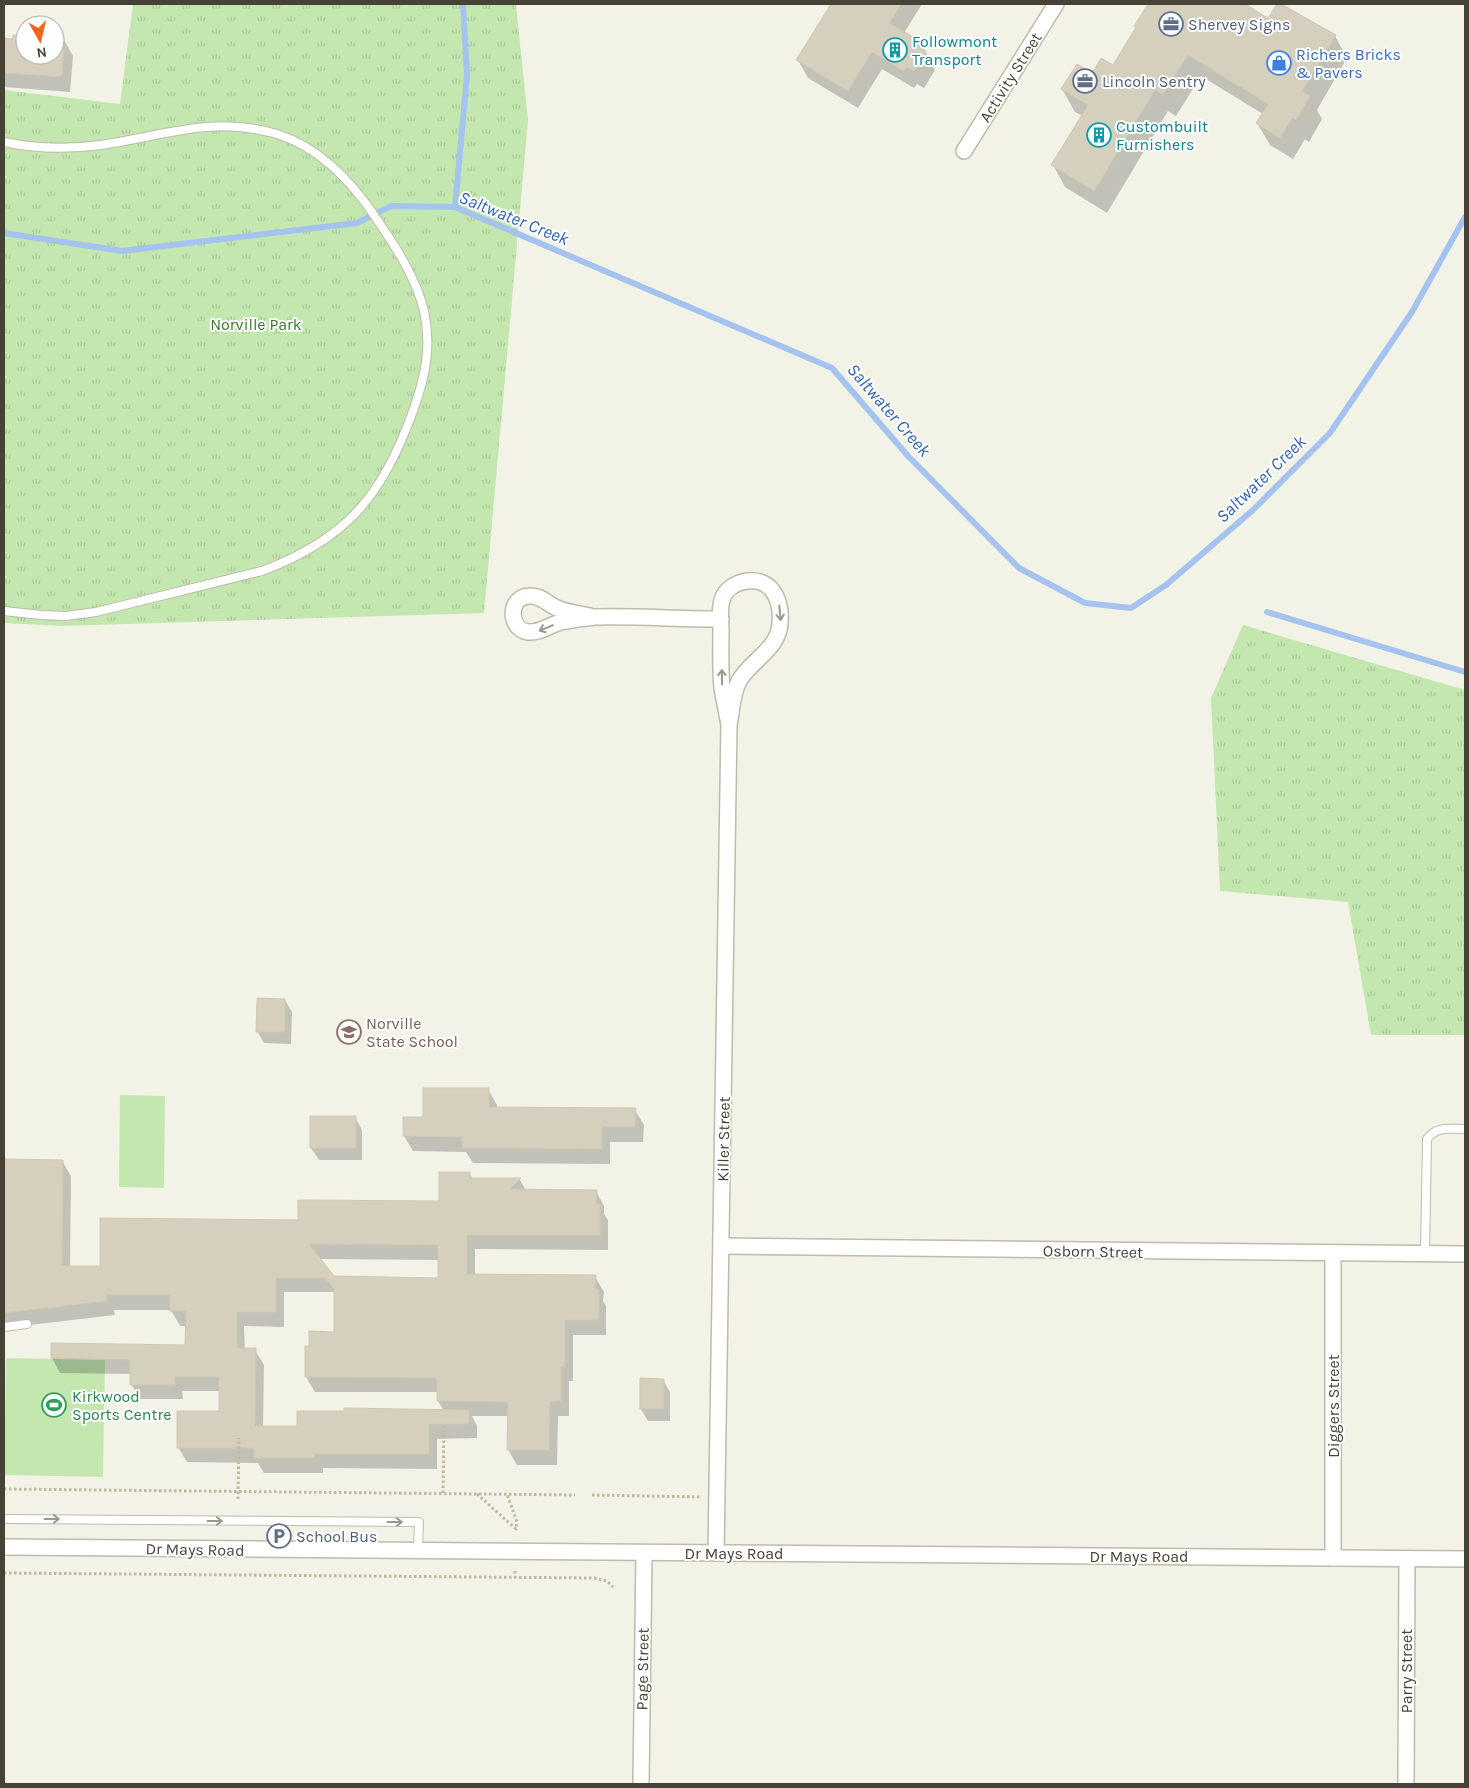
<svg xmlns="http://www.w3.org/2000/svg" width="1469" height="1788" font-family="Karla,sans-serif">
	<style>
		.park { fill: url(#park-tufts) }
		.garden { fill: #c4e7b0 }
		.shadow { fill: #0003; fill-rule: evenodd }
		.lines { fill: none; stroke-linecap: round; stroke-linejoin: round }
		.stream { stroke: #a4c3ef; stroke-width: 6 }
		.building { fill: #d5d0bd; stroke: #cfc9b0; fill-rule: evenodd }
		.lane-casing { stroke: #bebbaa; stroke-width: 10 }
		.street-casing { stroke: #bebbaa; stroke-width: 18 }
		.path { stroke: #c0ba9b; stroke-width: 3; stroke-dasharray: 2.5 2.5; stroke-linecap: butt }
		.lane { stroke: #fff; stroke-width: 8 }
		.street { stroke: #fff; stroke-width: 15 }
		.oneway { stroke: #999890 }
		.labels { text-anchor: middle; stroke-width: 4; stroke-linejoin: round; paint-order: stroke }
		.service-label { font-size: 16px; fill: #4e5e75; stroke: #fff; text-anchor: start }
		.culture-label { font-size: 16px; fill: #0d838f; stroke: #fff; text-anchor: start }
		.shop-label { font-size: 16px; fill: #366cbe; stroke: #fff; text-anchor: start }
		.street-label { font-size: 16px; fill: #464336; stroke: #fff }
		.park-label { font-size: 16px; fill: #39772a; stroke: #fff }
		.education-label { font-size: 16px; fill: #785e54; stroke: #fff; text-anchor: start }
		.leisure-label { font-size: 16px; fill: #27864d; stroke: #fff; text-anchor: start }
		.water-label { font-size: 18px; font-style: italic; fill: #3163b0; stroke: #fff }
	</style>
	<defs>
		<pattern id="park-tufts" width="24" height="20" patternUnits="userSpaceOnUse" patternTransform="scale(1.25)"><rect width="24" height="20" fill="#c4e7b0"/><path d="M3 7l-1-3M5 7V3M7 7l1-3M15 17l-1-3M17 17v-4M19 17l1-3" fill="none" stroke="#aac798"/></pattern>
	</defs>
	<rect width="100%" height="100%" fill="#f3f2e7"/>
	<g class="park">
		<polygon points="133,4 516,4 528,121 484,613 63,626 4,623 4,90 120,104"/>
		<polygon points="1243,625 1465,690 1465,1035 1371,1035 1348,902 1220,891 1211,698"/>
	</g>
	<g class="garden">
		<polygon points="120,1095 165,1096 164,1188 119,1187"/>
		<polygon points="6,1358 105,1360 103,1477 4,1475"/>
	</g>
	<g class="shadow">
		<polygon points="832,4 922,4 904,33 921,43 935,70 924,88 917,84 914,88 882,69 858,108 808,78 798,60"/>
		<polygon points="1149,4 1245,4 1244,5 1269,20 1279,4 1335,36 1347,58 1317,110 1322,119 1309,142 1305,139 1293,159 1270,145 1257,123 1263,114 1201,76 1176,116 1168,111 1107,213 1065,187 1053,165 1083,116 1075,112 1062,89 1093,74 1113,66 1137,29 1135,26"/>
		<polygon points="25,38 25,55 55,55 55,40 64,40 73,56 70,92 4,87 4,39 14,40"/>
		<polygon points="285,1000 292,1012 291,1044 264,1043 257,1031"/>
		<polygon points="488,1089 497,1105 497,1108 635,1110 644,1125 643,1142 610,1142 610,1164 473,1163 466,1152 413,1151 404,1136 424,1118"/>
		<polygon points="355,1117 362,1130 362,1160 319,1160 311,1148"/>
		<path d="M4,1161H62L71,1176L70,1267L101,1268L299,1221L440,1202L469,1173L473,1179L520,1180L526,1191H596L604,1206V1214L608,1220V1250L475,1249V1275L595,1277L604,1292L603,1301L606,1306V1335H573V1381H569V1416H558L557,1465H517L508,1450L509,1416H472L477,1426V1438L437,1439V1469L323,1468V1473H264L258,1463L187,1462L178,1447L220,1412V1391H182L183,1399H140L131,1384V1374L60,1373L52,1358L187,1347V1326H180L171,1310H114L115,1315L4,1328ZM319,1259L440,1260L439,1279L334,1278ZM284,1292H336V1333L306,1377L315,1392H438V1401L444,1411L299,1428H263L264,1365L255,1350H245L244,1326L284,1327Z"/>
		<polygon points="663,1380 670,1392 670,1421 648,1421 641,1409"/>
	</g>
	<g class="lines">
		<g class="stream">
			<polyline points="455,207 467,75 463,4"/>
			<polyline points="4,233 122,251 357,223 391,206 455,207 832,368 908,456 1019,568 1085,603 1131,608 1166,585 1253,510 1330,433 1412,312 1465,217"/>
			<polyline points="1267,612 1465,672"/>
		</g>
	</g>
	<g class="building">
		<polygon points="831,4 901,4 890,23 921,42 918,47 926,51 914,71 907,67 904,71 872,52 848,91 796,60"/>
		<polygon points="1148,4 1245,4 1268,18 1277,4 1281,4 1336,35 1302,91 1310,96 1296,120 1292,118 1280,138 1256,123 1268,104 1188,55 1163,94 1155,90 1094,191 1051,165 1088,105 1061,89 1077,64 1092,73 1101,58 1113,65 1136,27 1134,26"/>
		<polygon points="13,35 25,36 25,55 55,55 55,38 64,39 62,77 4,73 4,38 13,39"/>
		<polygon points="257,998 285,999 285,1032 256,1032"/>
		<polygon points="423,1088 489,1088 489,1107 636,1108 635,1127 602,1127 602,1149 462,1148 462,1137 403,1136 403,1117 423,1117"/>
		<rect x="310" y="1116" width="46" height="32"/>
		<path d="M4,1159L63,1160L62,1266H100V1218L298,1220V1200L439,1201V1172H470V1178H521L510,1189L597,1190L596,1204H600V1235H467V1274L596,1275L595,1289L599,1290V1320H565V1366L561,1367V1401L550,1402L549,1450H507L508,1402L437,1401V1378L305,1377V1346H309V1331L334,1332V1289L325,1278H276V1312H237V1348H256L255,1426H297V1411H344V1408L469,1410V1424H429V1454H315V1458H254V1448H177V1411H219V1377H175V1385H130V1360L51,1358V1343L185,1345L186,1311H170V1295H106L107,1301L4,1313ZM309,1244L438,1245V1278L334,1276Z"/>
		<polygon points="640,1378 664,1379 664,1409 640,1409"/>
	</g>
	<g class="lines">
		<g class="lane-casing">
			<g id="lane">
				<path d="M4,142C36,149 69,149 101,145C164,136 211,115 277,134C321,148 354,184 378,221C397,249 416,278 424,311C432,347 425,378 413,411C383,495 347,539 262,571L96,612L66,616L41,615L4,611"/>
				<path d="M1425,1254L1427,1139C1436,1126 1451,1129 1465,1129"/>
				<polyline points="4,1327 27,1324"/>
				<polyline points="4,1519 419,1522 418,1551"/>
			</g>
		</g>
		<g class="street-casing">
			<g id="street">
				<polyline points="964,151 1056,4"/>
				<path d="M594,617C582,614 568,613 557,608C547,604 541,595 529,596C508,597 508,629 528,632C541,633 549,625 561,622C571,620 584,618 595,617C636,616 679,619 721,619"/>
				<polyline points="721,1246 1465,1254"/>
				<polyline points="1333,1253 1333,1558"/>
				<polyline points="4,1547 1465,1559"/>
				<path d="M716,1553L729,725C732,710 732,694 739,681C751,660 779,649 780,623C781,612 779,599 772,590C759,574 728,580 722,600C719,610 721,621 721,630C721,649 720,669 722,688C724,700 727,713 729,725"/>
				<polyline points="641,1784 644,1553"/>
				<polyline points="1406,1784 1407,1559"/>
			</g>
		</g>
		<g class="path">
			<polyline points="4,1489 575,1495"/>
			<polyline points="443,1493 444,1426"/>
			<polyline points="477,1494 516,1529 517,1522 507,1494"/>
			<polyline points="592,1495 701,1497"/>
			<polyline points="238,1499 239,1438"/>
			<polyline points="515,1571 515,1577"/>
			<polyline points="4,1573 594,1578 607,1581 613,1587"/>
		</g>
		<use href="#lane" class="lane"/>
		<use href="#street" class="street"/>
	</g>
	<defs><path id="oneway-shaft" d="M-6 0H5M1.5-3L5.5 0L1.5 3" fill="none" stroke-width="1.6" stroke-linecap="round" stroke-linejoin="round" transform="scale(1.25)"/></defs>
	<g class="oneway">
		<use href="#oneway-shaft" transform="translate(780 613) rotate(85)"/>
		<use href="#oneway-shaft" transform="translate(546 628) rotate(158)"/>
		<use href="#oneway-shaft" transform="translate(722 677) rotate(-91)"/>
		<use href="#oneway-shaft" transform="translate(52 1519)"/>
		<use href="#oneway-shaft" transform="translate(215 1521)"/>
		<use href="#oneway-shaft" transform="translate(395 1522)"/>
	</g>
	<defs>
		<g id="office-ring" transform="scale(1.25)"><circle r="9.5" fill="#fff" stroke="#5c6f8a" stroke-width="1.5"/><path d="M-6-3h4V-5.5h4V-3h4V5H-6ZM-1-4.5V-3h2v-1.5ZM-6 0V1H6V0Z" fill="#5c6f8a"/></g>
		<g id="building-ring" transform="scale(1.25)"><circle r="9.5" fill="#fff" stroke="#0f9aa8" stroke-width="1.5"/><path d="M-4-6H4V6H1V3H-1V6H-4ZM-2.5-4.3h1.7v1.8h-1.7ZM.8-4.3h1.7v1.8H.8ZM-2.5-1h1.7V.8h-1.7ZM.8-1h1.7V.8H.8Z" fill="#0f9aa8"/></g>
		<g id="shop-ring" transform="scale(1.25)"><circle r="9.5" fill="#fff" stroke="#3f7fe0" stroke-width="1.5"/><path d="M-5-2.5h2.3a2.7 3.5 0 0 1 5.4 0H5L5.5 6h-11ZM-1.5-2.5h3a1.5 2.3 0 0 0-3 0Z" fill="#3f7fe0"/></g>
		<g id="school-ring" transform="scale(1.25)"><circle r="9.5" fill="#fff" stroke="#8d6e63" stroke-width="1.5"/><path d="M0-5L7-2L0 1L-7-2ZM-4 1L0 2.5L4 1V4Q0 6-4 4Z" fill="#8d6e63"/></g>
		<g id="stadium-ring" transform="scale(1.25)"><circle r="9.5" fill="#fff" stroke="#2e9e5b" stroke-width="1.5"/><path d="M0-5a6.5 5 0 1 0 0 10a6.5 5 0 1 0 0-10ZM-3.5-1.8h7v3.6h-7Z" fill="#2e9e5b"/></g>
		<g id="parking-ring" transform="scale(1.25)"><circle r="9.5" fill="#fff" stroke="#5c6f8a" stroke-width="1.5"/><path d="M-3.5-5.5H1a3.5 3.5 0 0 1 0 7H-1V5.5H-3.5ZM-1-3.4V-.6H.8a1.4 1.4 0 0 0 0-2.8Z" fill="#5c6f8a"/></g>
	</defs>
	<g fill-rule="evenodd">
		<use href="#office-ring" x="1171" y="24"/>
		<use href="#building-ring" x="895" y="50"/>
		<use href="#shop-ring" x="1279" y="63"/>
		<use href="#office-ring" x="1085" y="81"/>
		<use href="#building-ring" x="1099" y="135"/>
		<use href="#school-ring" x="349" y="1032"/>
		<use href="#stadium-ring" x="54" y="1405"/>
		<use href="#parking-ring" x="279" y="1536"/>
	</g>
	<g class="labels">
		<g class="service-label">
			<text x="1188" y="30">Shervey Signs</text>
			<text x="1102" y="87">Lincoln Sentry</text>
			<text x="296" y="1542">School Bus</text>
		</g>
		<g class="culture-label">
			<text x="912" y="47">Followmont<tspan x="912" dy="18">Transport</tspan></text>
			<text x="1116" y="132">Custombuilt<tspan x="1116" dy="18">Furnishers</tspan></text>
		</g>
		<g class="shop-label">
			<text x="1296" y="60">Richers Bricks<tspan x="1296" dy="18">&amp; Pavers</tspan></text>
		</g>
		<g class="street-label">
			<text transform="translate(1010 77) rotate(-58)" y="6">Activity Street</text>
			<text transform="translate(723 1139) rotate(-89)" y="6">Killer Street</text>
			<text transform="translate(1093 1251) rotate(1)" y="6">Osborn Street</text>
			<text transform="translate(1333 1406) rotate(-90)" y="6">Diggers Street</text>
			<text transform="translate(195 1549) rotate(1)" y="6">Dr Mays Road</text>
			<text x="734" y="1559">Dr Mays Road</text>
			<text x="1139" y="1562">Dr Mays Road</text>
			<text transform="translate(642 1669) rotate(-89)" y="6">Page Street</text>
			<text transform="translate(1406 1671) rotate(-90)" y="6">Parry Street</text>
		</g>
		<g class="park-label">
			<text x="256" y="330">Norville Park</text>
		</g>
		<g class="education-label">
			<text x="366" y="1029">Norville<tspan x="366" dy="18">State School</tspan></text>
		</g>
		<g class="leisure-label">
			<text x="72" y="1402">Kirkwood<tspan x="72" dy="18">Sports Centre</tspan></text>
		</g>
		<g class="water-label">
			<text transform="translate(514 218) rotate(22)" y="6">Saltwater Creek</text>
			<text transform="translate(889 410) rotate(49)" y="6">Saltwater Creek</text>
			<text transform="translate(1261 479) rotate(-44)" y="6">Saltwater Creek</text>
		</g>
	</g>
	<rect width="1469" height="1788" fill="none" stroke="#464336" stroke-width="10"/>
	<g transform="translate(40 40) rotate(172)"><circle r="24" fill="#ffffff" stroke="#b5b4af"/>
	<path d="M0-4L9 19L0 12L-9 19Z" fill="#f6641b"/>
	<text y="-8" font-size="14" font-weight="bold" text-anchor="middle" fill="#464336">N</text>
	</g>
</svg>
